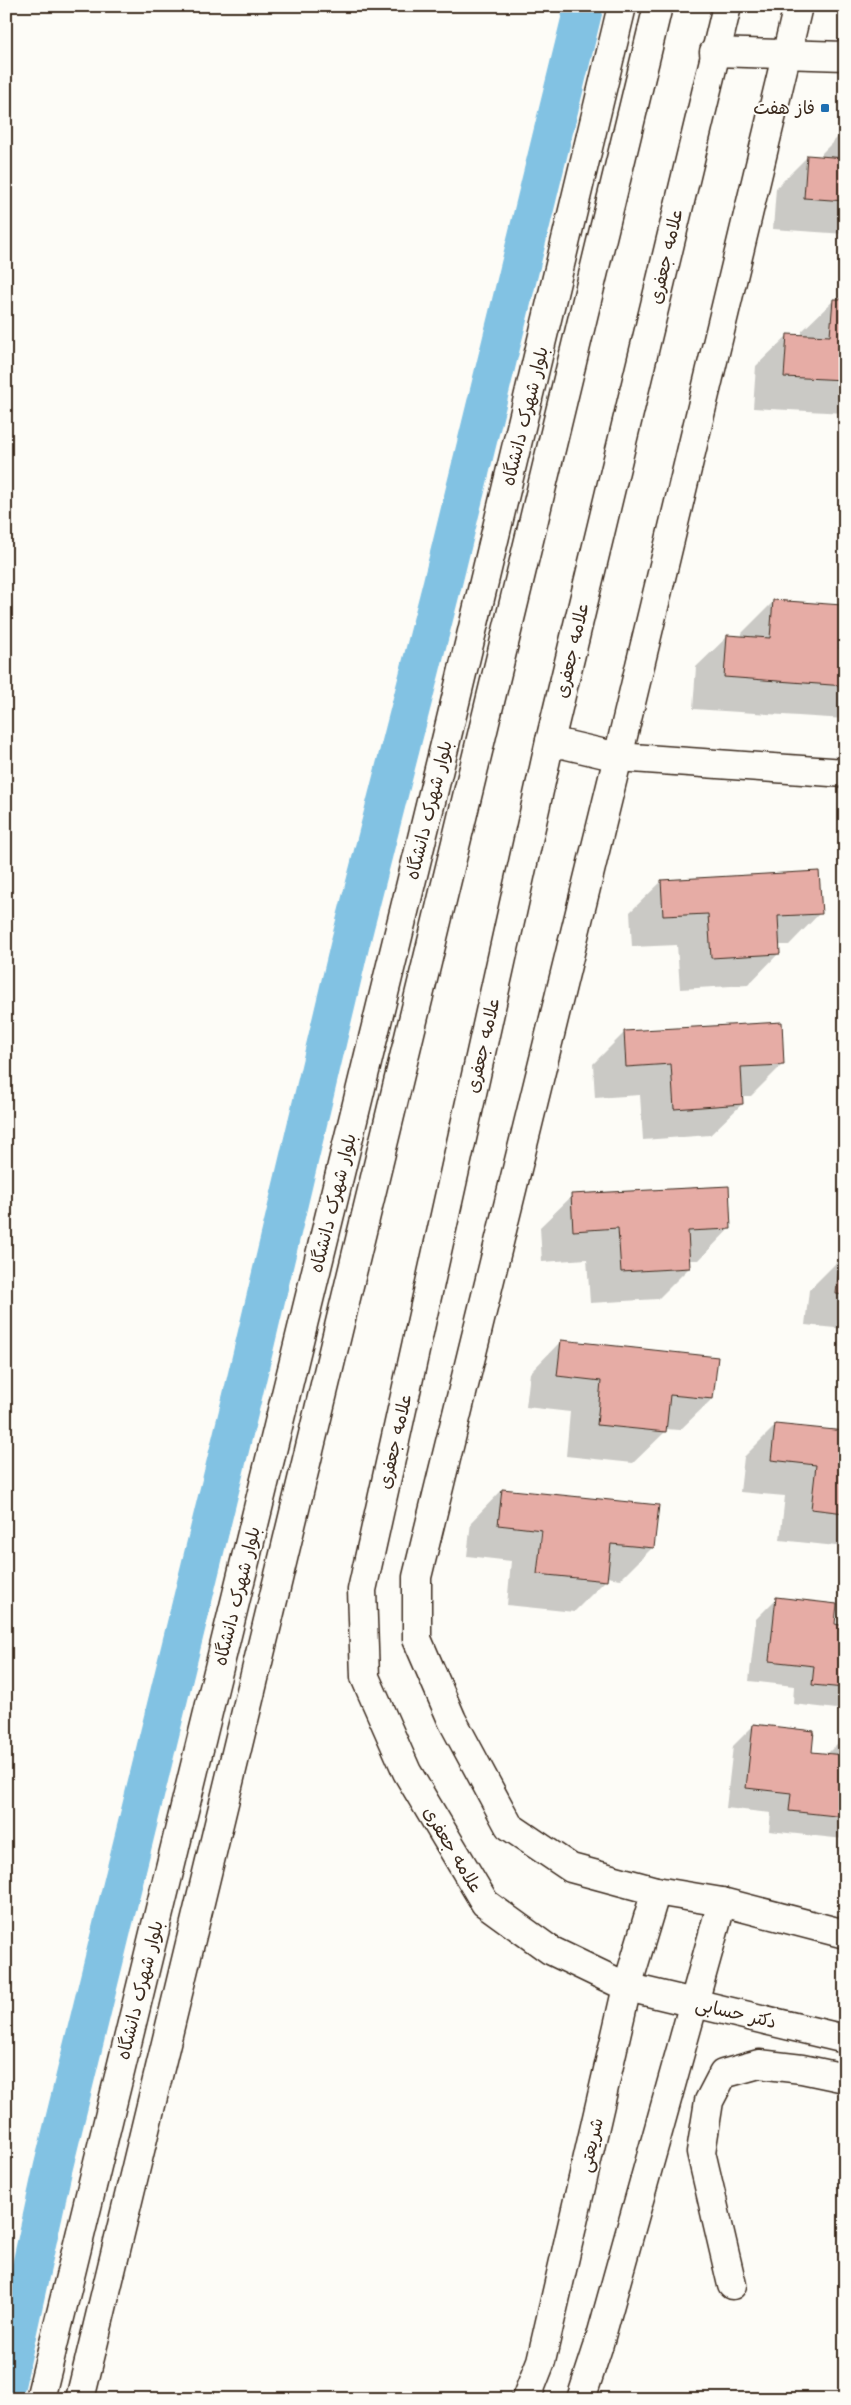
<svg xmlns="http://www.w3.org/2000/svg" width="851" height="2405" font-family="'Comic Neue','Playpen Sans Arabic',sans-serif">
	<style>
		.shadow { fill: #0003 }
		.lines { fill: none; stroke-linecap: round; stroke-linejoin: round }
		.canal { stroke: #82c2e3; stroke-width: 39 }
		.building { fill: #e6aca5; stroke: #3b2a1e }
		.minor-casing { stroke: #3b2a1e; stroke-width: 31 }
		.minor { stroke: #fdfcf7; stroke-width: 28 }
		.poi-dot { fill: #1f6fb2; stroke: #fdfcf7; stroke-width: 2 }
		.labels { text-anchor: middle; stroke-width: 4; stroke-linejoin: round; paint-order: stroke }
		.poi-label { font-size: 18px; fill: #3b2a1e; stroke: #fdfcf7; text-anchor: end }
		.street-label { font-size: 18px; fill: #3b2a1e; stroke: #fdfcf7 }
	</style>
	<rect width="100%" height="100%" fill="#fdfcf7"/>
	<filter id="ink" filterUnits="userSpaceOnUse"><feTurbulence type="fractalNoise" baseFrequency=".02" numOctaves="2"/><feDisplacementMap in="SourceGraphic" scale="10" xChannelSelector="R" yChannelSelector="G"/><feConvolveMatrix kernelMatrix="1 2 1 2 8 2 1 2 1" color-interpolation-filters="sRGB"/></filter>
	<g filter="url(#ink)">
		<g class="shadow">
			<polygon points="845,130 845,234 773,229 776,188 808,156 822,157 822,153"/>
			<polygon points="834,300 845,301 845,413 753,408 756,366 788,335 802,336 802,331"/>
			<polygon points="774,601 838,650 845,650 845,719 693,709 696,667 728,636 742,637 742,633"/>
			<polygon points="662,881 820,913 789,945 779,945 779,953 748,985 680,989 677,945 632,947 630,912"/>
			<polygon points="625,1032 783,1064 751,1096 741,1096 742,1104 710,1135 643,1140 640,1095 595,1098 593,1064"/>
			<polygon points="572,1196 730,1228 699,1260 689,1260 689,1268 658,1299 590,1303 587,1259 542,1262 540,1227"/>
			<polygon points="840,1259 845,1259 845,1329 805,1325 809,1290"/>
			<polygon points="561,1341 716,1358 712,1399 680,1430 665,1429 665,1432 633,1463 566,1456 570,1412 526,1407 530,1373"/>
			<polygon points="776,1425 845,1433 845,1547 780,1540 785,1496 740,1492 744,1457"/>
			<polygon points="502,1490 653,1547 621,1579 606,1577 606,1580 574,1612 507,1605 511,1561 467,1556 471,1522"/>
			<polygon points="776,1599 833,1626 845,1627 845,1710 793,1704 794,1686 749,1681 756,1619"/>
			<polygon points="753,1726 810,1753 827,1754 845,1736 844,1839 769,1831 771,1813 726,1808 733,1746"/>
		</g>
		<g class="lines">
			<polyline class="canal" points="6,2383 53,2168 243,1394 350,944 442,585 584,6"/>
		</g>
		<g class="building">
			<polygon points="807,155 845,158 845,201 804,198"/>
			<polygon points="833,299 845,299 845,380 784,377 787,334 830,336"/>
			<polygon points="773,600 842,605 839,649 845,649 845,686 724,677 727,635 770,638"/>
			<polygon points="819,871 822,914 778,916 780,954 711,958 708,914 663,916 661,880"/>
			<polygon points="782,1022 784,1065 741,1067 743,1104 674,1109 671,1064 626,1067 624,1031"/>
			<polygon points="729,1186 731,1229 688,1231 690,1268 621,1272 618,1228 573,1231 571,1194"/>
			<polygon points="840,1258 845,1258 845,1295 836,1294"/>
			<polygon points="561,1340 718,1357 713,1399 670,1395 666,1432 597,1425 601,1381 557,1376"/>
			<polygon points="775,1424 845,1431 845,1513 811,1509 816,1465 771,1460"/>
			<polygon points="502,1489 659,1505 654,1548 611,1544 607,1581 537,1574 542,1530 498,1525"/>
			<polygon points="776,1597 837,1604 835,1624 845,1626 845,1688 812,1685 814,1666 769,1661"/>
			<polygon points="753,1724 814,1731 812,1752 844,1755 845,1750 845,1817 789,1811 791,1793 746,1788"/>
		</g>
		<g class="lines">
			<g class="minor-casing">
				<g id="minor">
					<polyline points="727,6 550,741 362,1590 365,1677 407,1772 485,1903 550,1950 627,1987 845,2039"/>
					<polyline points="798,6 618,757 417,1577 417,1639 452,1720 509,1826 571,1868 656,1891 722,1902 845,1934"/>
					<polyline points="714,52 845,56"/>
					<polyline points="550,741 618,757 845,773"/>
					<polyline points="732,2285 701,2152 709,2101 723,2074 759,2064 802,2069 845,2078"/>
					<polyline points="40,2399 447,736 622,6"/>
					<polyline points="80,2399 658,6"/>
					<polyline points="526,2399 541,2361 627,1987 656,1891"/>
					<polyline points="581,2399 598,2347 722,1902"/>
				</g>
			</g>
			<use href="#minor" class="minor"/>
		</g>
	</g>
	<rect class="poi-dot" x="820" y="103" width="10" height="10" rx="2.5"/>
	<g class="labels">
		<g class="poi-label">
			<text x="815" y="114">فاز هفت</text>
		</g>
		<g class="street-label">
			<text transform="translate(666 256) rotate(-77)" y="6">علامه جعفری</text>
			<text transform="translate(525 416) rotate(-76)" y="6">بلوار شهرک دانشگاه</text>
			<text transform="translate(572 650) rotate(-77)" y="6">علامه جعفری</text>
			<text transform="translate(429 810) rotate(-76)" y="6">بلوار شهرک دانشگاه</text>
			<text transform="translate(483 1045) rotate(-77)" y="6">علامه جعفری</text>
			<text transform="translate(333 1203) rotate(-76)" y="6">بلوار شهرک دانشگاه</text>
			<text transform="translate(395 1441) rotate(-77)" y="6">علامه جعفری</text>
			<text transform="translate(237 1596) rotate(-76)" y="6">بلوار شهرک دانشگاه</text>
			<text transform="translate(453 1850) rotate(59)" y="6">علامه جعفری</text>
			<text transform="translate(140 1990) rotate(-76)" y="6">بلوار شهرک دانشگاه</text>
			<text transform="translate(736 2013) rotate(13)" y="6">دکتر حسابی</text>
			<text transform="translate(591 2145) rotate(-77)" y="6">شریعتی</text>
		</g>
	</g>
	<rect width="851" height="2405" fill="none" stroke="#fdfcf7" stroke-width="25"/>
	<rect x="12" y="12" width="826" height="2380" fill="none" stroke="#3b2a1e" stroke-width="2" filter="url(#ink)"/>
</svg>
